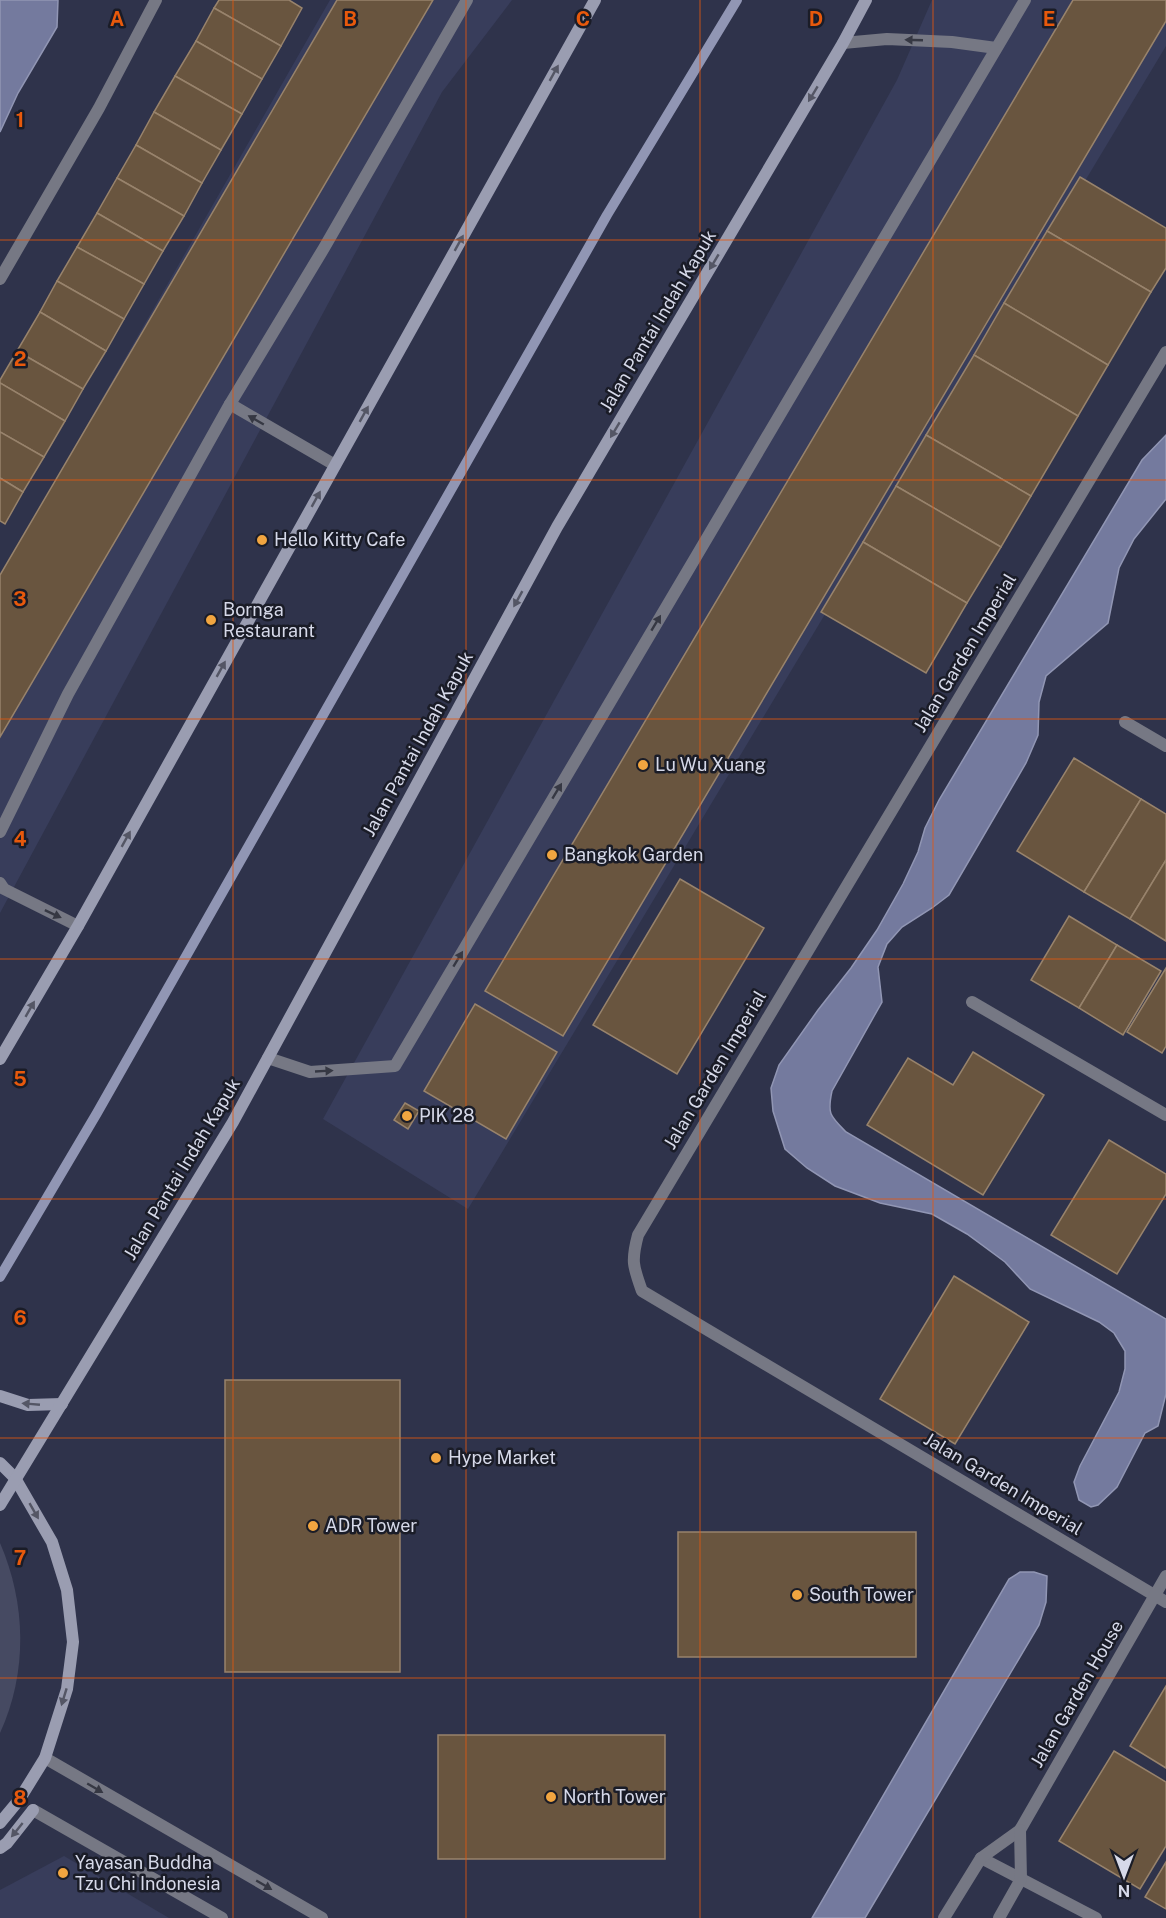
<svg xmlns="http://www.w3.org/2000/svg" width="1166" height="1918" font-family="'Public Sans',sans-serif">
	<style>
		.built { fill: #383d5b }
		.green { fill: #464a62 }
		.water { fill: #747a9e; stroke: #9196b4; stroke-width: 1.5 }
		.lines { fill: none; stroke-linecap: round; stroke-linejoin: round }
		.stream { stroke: #9196b4; stroke-width: 10 }
		.building { fill: #69553f; stroke: #98836c; stroke-width: 1.5 }
		.lane { stroke: #767884; stroke-width: 12 }
		.street { stroke: #767884; stroke-width: 12 }
		.secondary { stroke: #9a9db1; stroke-width: 12 }
		.oneway { fill: #363843 }
		.oneway2 { fill: #545665 }
		.grid { fill: none; stroke: #e8590c; stroke-width: 1.5; stroke-opacity: 0.55 }
		.poi-dot { fill: #f1a540; stroke: #1a1c27; stroke-width: 2 }
		.labels { text-anchor: middle; stroke-width: 5; stroke-linejoin: round; paint-order: stroke }
		.street-label { font-size: 18px; fill: #d6d9e9; stroke: #1a1c27 }
		.poi-label { font-size: 18px; fill: #d6d9e9; stroke: #1a1c27; text-anchor: start }
		.grid-label { font-size: 20px; text-anchor: middle; font-weight: bold; fill: #e8590c; stroke: #1a1c27; stroke-width: 5; stroke-linejoin: round; paint-order: stroke }
	</style>
	<rect width="100%" height="100%" fill="#2f334b"/>
	<g class="built">
		<polygon points="330,0 512,0 442,92 0,913 0,577"/>
		<polygon points="932,0 1166,0 1166,46 468,1209 323,1119 897,80"/>
		<polygon points="64,1856 169,1918 0,1918 0,1890"/>
	</g>
	<path class="green" d="M0,1543C26,1603 28,1672 0,1733Z"/>
	<g class="water">
		<polygon points="0,0 58,0 57,27 18,93 0,132"/>
		<path d="M1166,435V499L1134,539L1119,568L1108,623L1046,676L1039,702L1038,735L1026,763L949,895L932,908L902,927L887,944L878,967L882,1002L832,1091C827,1114 830,1116 846,1132L1166,1319V1394L1158,1426L1145,1433L1117,1487L1098,1505L1091,1507L1079,1500L1074,1482L1080,1466L1119,1392L1125,1369V1351L1114,1333L1099,1322L1030,1289L1005,1262L967,1234L932,1214L880,1203L835,1186L807,1168L785,1149L773,1111L771,1088L779,1065L818,1010L851,968L877,930L903,884L918,852L925,828L939,800L1142,460Z"/>
		<polygon points="1020,1572 1034,1572 1047,1576 1046,1602 1039,1625 865,1918 812,1918 1009,1579"/>
	</g>
	<g class="lines">
		<polyline class="stream" points="0,1277 97,1113 607,215 737,0"/>
	</g>
	<g class="building">
		<polygon points="219,0 289,0 302,8 281,46 214,8"/>
		<polygon points="337,0 433,0 0,737 0,575"/>
		<polygon points="1073,0 1166,0 1166,21 563,1036 485,991"/>
		<polygon points="214,8 281,46 262,79 196,41"/>
		<polygon points="196,41 262,79 242,114 175,76"/>
		<polygon points="175,76 242,114 221,150 154,112"/>
		<polygon points="154,112 221,150 202,183 136,145"/>
		<polygon points="136,145 202,183 184,216 117,178"/>
		<polygon points="1080,177 1166,228 1166,268 1151,292 1047,231"/>
		<polygon points="117,178 184,216 163,251 97,213"/>
		<polygon points="97,213 163,251 144,284 77,247"/>
		<polygon points="1047,231 1151,292 1108,365 1004,303"/>
		<polygon points="77,247 144,284 124,319 57,281"/>
		<polygon points="57,281 124,319 106,351 40,312"/>
		<polygon points="1004,303 1108,365 1078,416 974,355"/>
		<polygon points="40,312 106,351 83,389 17,351"/>
		<polygon points="17,351 83,389 65,421 0,383 0,380"/>
		<polygon points="974,355 1078,416 1031,496 926,435"/>
		<polygon points="0,383 65,421 44,457 0,432"/>
		<polygon points="0,432 44,457 23,492 0,478"/>
		<polygon points="926,435 1031,496 1001,547 896,486"/>
		<polygon points="0,478 23,492 5,524 0,521"/>
		<polygon points="896,486 1001,547 967,603 863,542"/>
		<polygon points="863,542 967,603 926,673 821,612"/>
		<polygon points="1074,758 1141,799 1084,892 1017,851"/>
		<polygon points="1141,799 1166,814 1166,860 1130,919 1084,892"/>
		<polygon points="1166,860 1166,941 1130,919"/>
		<polygon points="680,879 764,928 677,1074 593,1025"/>
		<polygon points="1069,916 1117,945 1079,1008 1031,980"/>
		<polygon points="1117,945 1161,971 1123,1035 1079,1008"/>
		<polygon points="1166,968 1166,1046 1162,1053 1127,1032"/>
		<polygon points="475,1004 557,1052 506,1139 424,1091"/>
		<polygon points="973,1052 1044,1095 983,1195 867,1125 908,1058 953,1085"/>
		<polygon points="405,1103 419,1111 408,1129 394,1120"/>
		<polygon points="1109,1140 1166,1174 1166,1194 1117,1274 1051,1235"/>
		<polygon points="954,1276 1029,1322 955,1444 880,1399"/>
		<rect x="225" y="1380" width="175" height="292"/>
		<rect x="678" y="1532" width="238" height="125"/>
		<polygon points="1166,1686 1166,1768 1130,1746"/>
		<rect x="438" y="1735" width="227" height="124"/>
		<polygon points="1114,1751 1166,1782 1166,1846 1140,1889 1059,1841"/>
		<polygon points="1166,1862 1166,1909 1145,1897"/>
	</g>
	<g class="lines">
		<g class="lane">
			<polyline points="843,43 887,39 952,42 996,48"/>
			<polyline points="230,404 335,465"/>
			<polyline points="0,832 68,694 230,404 324,248 467,0"/>
			<polyline points="0,883 4,889 78,926"/>
			<polyline points="268,1058 310,1072 395,1066 1025,0"/>
		</g>
		<g class="street">
			<polyline points="0,279 99,108 156,0"/>
			<path d="M1166,352L638,1235C631,1261 633,1266 642,1291L1166,1602"/>
			<polyline points="1125,722 1166,746"/>
			<polyline points="972,1002 1166,1115"/>
			<polyline points="45,1758 322,1918"/>
			<polyline points="33,1810 222,1918"/>
			<polyline points="981,1858 1096,1918"/>
			<polyline points="944,1918 981,1858 1020,1830 1166,1576"/>
			<polyline points="999,1918 1021,1879 1020,1830"/>
		</g>
		<g class="secondary">
			<polyline points="0,1059 78,926 595,0"/>
			<polyline points="0,1396 28,1405 62,1404"/>
			<polyline points="0,1463 15,1478 52,1542 67,1590 73,1642 67,1689 45,1758 19,1800 0,1823"/>
			<polyline points="0,1505 233,1122 557,527 843,43 866,0"/>
			<polyline points="0,1848 7,1843 33,1810"/>
		</g>
	</g>
	<defs><path id="oneway-solid" d="M-6-.8H1V-3.2L6.5 0L1 3.2V.8H-6Z" transform="scale(1.5)"/></defs>
	<g class="oneway">
		<use href="#oneway-solid" transform="translate(914 40) rotate(-178)"/>
		<use href="#oneway-solid" transform="translate(256 420) rotate(-150)"/>
		<use href="#oneway-solid" transform="translate(656 623) rotate(-59)"/>
		<use href="#oneway-solid" transform="translate(557 791) rotate(-59)"/>
		<use href="#oneway-solid" transform="translate(53 914) rotate(25)"/>
		<use href="#oneway-solid" transform="translate(458 959) rotate(-59)"/>
		<use href="#oneway-solid" transform="translate(324 1071) rotate(-3)"/>
		<use href="#oneway-solid" transform="translate(95 1788) rotate(30)"/>
		<use href="#oneway-solid" transform="translate(264 1885) rotate(30)"/>
	</g>
	<g class="oneway2">
		<use href="#oneway-solid" transform="translate(554 73) rotate(-61)"/>
		<use href="#oneway-solid" transform="translate(813 94) rotate(121)"/>
		<use href="#oneway-solid" transform="translate(459 243) rotate(-61)"/>
		<use href="#oneway-solid" transform="translate(714 262) rotate(121)"/>
		<use href="#oneway-solid" transform="translate(364 414) rotate(-61)"/>
		<use href="#oneway-solid" transform="translate(615 430) rotate(121)"/>
		<use href="#oneway-solid" transform="translate(316 499) rotate(-61)"/>
		<use href="#oneway-solid" transform="translate(518 599) rotate(119)"/>
		<use href="#oneway-solid" transform="translate(221 669) rotate(-61)"/>
		<use href="#oneway-solid" transform="translate(126 839) rotate(-61)"/>
		<use href="#oneway-solid" transform="translate(30 1009) rotate(-60)"/>
		<use href="#oneway-solid" transform="translate(31 1404) rotate(-175)"/>
		<use href="#oneway-solid" transform="translate(34 1511) rotate(60)"/>
		<use href="#oneway-solid" transform="translate(64 1697) rotate(107)"/>
		<use href="#oneway-solid" transform="translate(17 1830) rotate(129)"/>
	</g>
	<path class="grid" d="M233,0V1918M466,0V1918M700,0V1918M933,0V1918M0,240H1166M0,480H1166M0,719H1166M0,959H1166M0,1199H1166M0,1438H1166M0,1678H1166"/>
	<g class="poi-dot">
		<circle cx="262" cy="540" r="6"/>
		<circle cx="211" cy="620" r="6"/>
		<circle cx="643" cy="765" r="6"/>
		<circle cx="552" cy="855" r="6"/>
		<circle cx="407" cy="1116" r="6"/>
		<circle cx="436" cy="1458" r="6"/>
		<circle cx="313" cy="1526" r="6"/>
		<circle cx="797" cy="1595" r="6"/>
		<circle cx="551" cy="1797" r="6"/>
		<circle cx="63" cy="1873" r="6"/>
	</g>
	<g class="labels">
		<g class="street-label">
			<text transform="translate(658 321) rotate(-59)" y="6">Jalan Pantai Indah Kapuk</text>
			<text transform="translate(965 653) rotate(-59)" y="6">Jalan Garden Imperial</text>
			<text transform="translate(418 744) rotate(-61)" y="6">Jalan Pantai Indah Kapuk</text>
			<text transform="translate(715 1070) rotate(-59)" y="6">Jalan Garden Imperial</text>
			<text transform="translate(182 1169) rotate(-59)" y="6">Jalan Pantai Indah Kapuk</text>
			<text transform="translate(1003 1484) rotate(31)" y="6">Jalan Garden Imperial</text>
			<text transform="translate(1077 1694) rotate(-60)" y="6">Jalan Garden House</text>
		</g>
		<g class="poi-label">
			<text x="274" y="546">Hello Kitty Cafe</text>
			<text x="223" y="616">Bornga<tspan x="223" dy="21">Restaurant</tspan></text>
			<text x="655" y="771">Lu Wu Xuang</text>
			<text x="564" y="861">Bangkok Garden</text>
			<text x="419" y="1122">PIK 28</text>
			<text x="448" y="1464">Hype Market</text>
			<text x="325" y="1532">ADR Tower</text>
			<text x="809" y="1601">South Tower</text>
			<text x="563" y="1803">North Tower</text>
			<text x="75" y="1869">Yayasan Buddha<tspan x="75" dy="21">Tzu Chi Indonesia</tspan></text>
		</g>
	</g>
	<g class="grid-label">
		<text x="117" y="26">A</text>
		<text x="350" y="26">B</text>
		<text x="583" y="26">C</text>
		<text x="816" y="26">D</text>
		<text x="1049" y="26">E</text>
		<text x="20" y="127">1</text>
		<text x="20" y="366">2</text>
		<text x="20" y="606">3</text>
		<text x="20" y="846">4</text>
		<text x="20" y="1086">5</text>
		<text x="20" y="1325">6</text>
		<text x="20" y="1565">7</text>
		<text x="20" y="1805">8</text>
	</g>
	<g transform="translate(1124 1876) rotate(180)" stroke="#1a1c27" stroke-width="4.5" paint-order="stroke">
	<path d="M0-4.5L10 22L0 15L-10 22Z" fill="#d6d9e9"/>
	<text y="-9" font-size="16" font-weight="bold" text-anchor="middle" fill="#d6d9e9">N</text>
	</g>
</svg>
